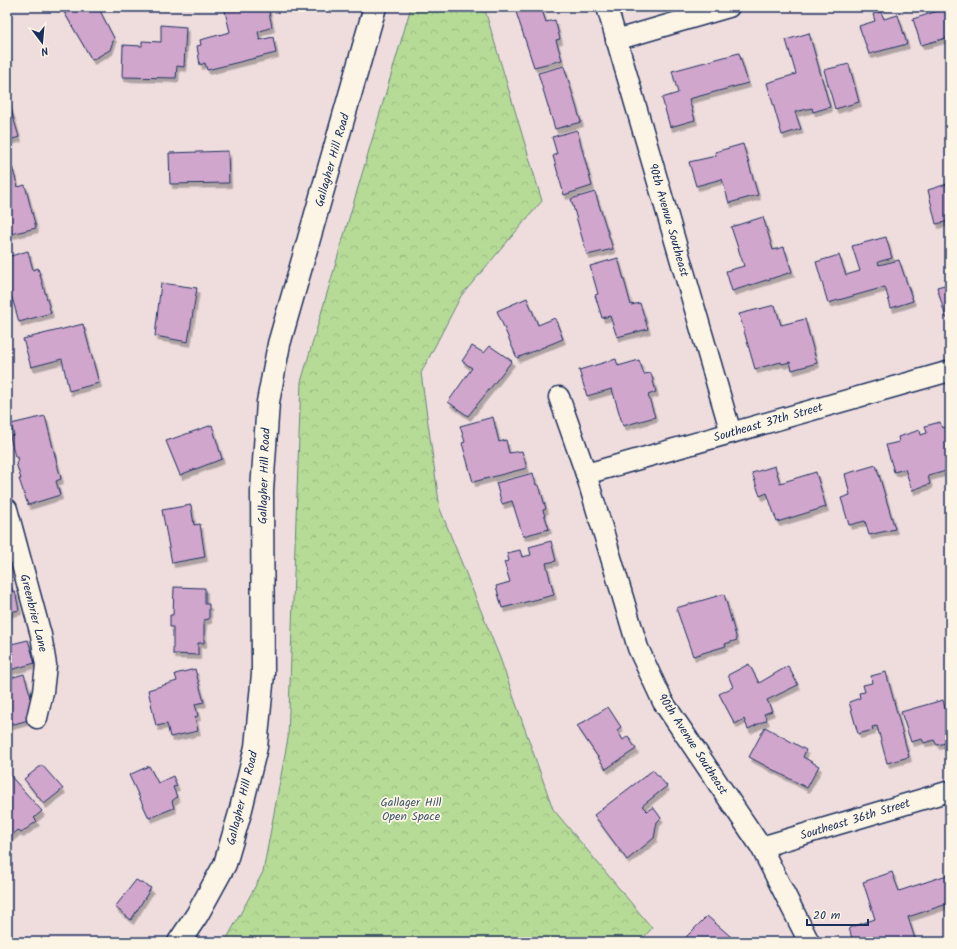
<svg xmlns="http://www.w3.org/2000/svg" width="957" height="949" font-family="Kalam,sans-serif">
	<style>
		.forest { fill: url(#forest-crowns); stroke: #68857a }
		.building { fill: #d0a6cc; stroke: #1b2f5e; filter: url(#shadow) }
		.lines { fill: none; stroke-linecap: round; stroke-linejoin: round }
		.street-casing { stroke: #1b2f5e; stroke-width: 23 }
		.secondary-casing { stroke: #1b2f5e; stroke-width: 25 }
		.street { stroke: #fcf5e5; stroke-width: 20 }
		.secondary { stroke: #fcf5e5; stroke-width: 22 }
		.labels { text-anchor: middle; stroke-width: 3.5; stroke-linejoin: round; paint-order: stroke }
		.street-label { font-size: 12px; fill: #1b2f5e; stroke: #fcf5e5 }
		.park-label { font-size: 12px; fill: #425a6c; stroke: #fcf5e5 }
	</style>
	<defs>
		<pattern id="forest-crowns" width="20" height="18" patternUnits="userSpaceOnUse"><rect width="20" height="18" fill="#b6db96"/><path d="M2 6a3 3 0 1 1 6 0M12 15a3 3 0 1 1 6 0" fill="none" stroke="#9cbc84"/></pattern>
		<filter id="shadow"><feDropShadow dx="2.5" dy="4.5" stdDeviation="0" flood-color="#0004"/></filter>
	</defs>
	<rect width="100%" height="100%" fill="#efddde"/>
	<filter id="ink" filterUnits="userSpaceOnUse"><feTurbulence type="fractalNoise" baseFrequency=".025" numOctaves="2"/><feDisplacementMap in="SourceGraphic" scale="8" xChannelSelector="R" yChannelSelector="G"/><feConvolveMatrix kernelMatrix="1 2 1 2 8 2 1 2 1" color-interpolation-filters="sRGB"/></filter>
	<g filter="url(#ink)">
		<polygon class="forest" points="411,7 484,7 542,201 461,296 421,373 440,509 500,658 553,809 652,928 640,942 225,942 263,872 288,738 301,382"/>
		<g class="building">
			<polygon points="61,7 98,7 114,38 110,50 92,60"/>
			<polygon points="224,7 268,7 272,27 258,32 260,40 273,37 276,53 207,70 205,63 200,65 197,46 201,45 200,40 230,32"/>
			<polygon points="532,7 541,7 546,22 555,20 560,39 556,40 562,60 534,67 516,12"/>
			<polygon points="950,7 950,37 921,45 913,19"/>
			<polygon points="881,12 884,19 898,15 907,44 869,54 859,26 875,21 873,14"/>
			<polygon points="161,25 186,27 184,67 177,66 176,78 122,77 123,45 142,46 142,41 161,42"/>
			<polygon points="809,33 830,107 813,112 812,108 795,112 801,129 782,135 767,83 796,74 786,40"/>
			<polygon points="8,46 10,67 7,67 7,46"/>
			<polygon points="739,53 748,83 689,99 695,120 670,127 662,98 678,93 672,71"/>
			<polygon points="849,64 859,102 835,109 824,70"/>
			<polygon points="564,66 581,122 555,129 538,73"/>
			<polygon points="7,96 19,137 7,141"/>
			<polygon points="577,130 592,186 564,195 553,156 557,154 552,137"/>
			<polygon points="743,144 758,195 729,203 722,179 696,186 689,162 716,156 715,152"/>
			<polygon points="228,151 229,183 170,184 169,153"/>
			<polygon points="11,164 18,187 25,185 36,228 7,235 7,166"/>
			<polygon points="950,183 950,221 936,224 928,190"/>
			<polygon points="595,192 613,249 587,255 571,199"/>
			<polygon points="763,217 773,250 784,247 792,272 732,291 726,271 744,266 731,227"/>
			<polygon points="886,237 892,258 878,262 879,265 899,260 913,301 891,308 885,287 828,303 816,262 839,255 846,275 860,271 852,246"/>
			<polygon points="28,251 33,270 38,268 51,313 19,322 7,280 7,257"/>
			<polygon points="618,258 631,305 640,303 648,329 617,337 610,316 602,318 595,295 598,294 590,266"/>
			<polygon points="950,276 950,317 946,318 937,287 948,284 946,277"/>
			<polygon points="161,283 197,288 188,342 155,336"/>
			<polygon points="527,298 538,325 555,318 563,339 517,358 497,311"/>
			<polygon points="775,305 781,325 805,319 817,363 792,370 790,362 782,364 781,362 755,369 739,314"/>
			<polygon points="83,324 99,383 69,391 62,359 31,367 23,339"/>
			<polygon points="472,346 484,353 490,346 512,361 468,416 448,402 472,368 462,361"/>
			<polygon points="616,359 618,366 639,360 644,374 651,373 656,392 648,395 655,417 623,426 612,389 587,396 579,370"/>
			<polygon points="45,416 61,479 56,481 60,495 28,505 19,479 21,479 16,463 18,462 17,457 15,457 10,436 14,435 11,424"/>
			<polygon points="493,417 499,442 506,440 509,453 522,451 527,468 473,482 462,443 465,442 460,426"/>
			<polygon points="940,422 942,428 950,426 950,470 928,476 930,484 912,490 905,469 894,472 886,445 899,442 898,437 920,430 921,435 927,433 925,426"/>
			<polygon points="212,425 222,459 180,475 166,441"/>
			<polygon points="876,465 895,529 869,535 865,521 849,525 841,498 850,495 845,474"/>
			<polygon points="775,466 780,483 816,472 826,507 777,522 767,493 760,496 752,473"/>
			<polygon points="533,473 536,485 539,485 546,509 543,510 549,529 523,536 512,501 502,504 496,483"/>
			<polygon points="191,505 194,525 200,524 205,557 172,563 162,510"/>
			<polygon points="551,541 556,561 546,563 554,595 502,608 496,586 510,582 504,562 509,561 507,553 520,550 522,557 531,555 529,547"/>
			<polygon points="11,586 13,592 15,591 19,610 7,613 7,587"/>
			<polygon points="174,587 205,588 205,604 209,604 209,619 204,620 204,643 198,643 198,655 173,654 173,627 170,627 170,615 173,615"/>
			<polygon points="724,594 737,640 725,644 726,646 693,656 676,608"/>
			<polygon points="28,640 35,663 7,671 7,645"/>
			<polygon points="749,664 759,683 788,666 798,685 767,700 772,711 764,714 767,720 748,729 744,719 735,724 719,694 733,687 728,675"/>
			<polygon points="195,669 204,702 195,704 198,716 195,717 198,731 170,737 167,724 156,726 148,690 177,681 175,674"/>
			<polygon points="886,672 909,757 887,763 877,726 872,727 873,730 858,734 849,702 860,698 859,693 865,692 863,685 872,683 871,676"/>
			<polygon points="24,674 34,707 32,719 7,726 7,679"/>
			<polygon points="943,700 947,716 950,715 950,742 937,745 934,740 924,743 922,739 911,742 901,712"/>
			<polygon points="608,707 621,727 617,730 623,740 628,736 636,749 606,769 577,726"/>
			<polygon points="765,727 806,750 803,757 819,766 807,788 749,757"/>
			<polygon points="42,765 63,789 44,804 24,779"/>
			<polygon points="149,766 158,783 173,776 177,786 173,787 177,797 172,801 174,808 149,818 129,775"/>
			<polygon points="653,770 667,786 642,806 647,811 653,807 661,818 657,822 654,838 627,860 594,815"/>
			<polygon points="7,772 42,811 34,818 37,821 21,833 18,830 9,838 7,836"/>
			<polygon points="892,872 899,891 950,874 950,903 908,917 916,942 853,942 849,928 875,919 863,882"/>
			<polygon points="136,880 151,888 131,920 115,907"/>
			<polygon points="707,916 737,942 681,942"/>
		</g>
		<g class="lines">
			<g class="street-casing">
				<g id="street">
					<polyline points="607,7 731,433"/>
					<polyline points="616,40 729,7"/>
					<polyline points="559,397 586,474 638,648 663,702 761,847 809,942"/>
					<polyline points="586,474 950,371"/>
					<polyline points="7,509 41,635 46,665 43,692 37,718"/>
					<polyline points="761,847 950,791"/>
				</g>
			</g>
			<g class="secondary-casing">
				<polyline id="secondary" points="179,942 197,915 225,864 240,813 256,747 263,674 262,491 268,402 279,344 375,7"/>
			</g>
			<use href="#street" class="street"/>
			<use href="#secondary" class="secondary"/>
		</g>
	</g>
	<g class="labels">
		<g class="street-label">
			<text transform="translate(332 160) rotate(-74)" y="4">Gallagher Hill Road</text>
			<text transform="translate(669 220) rotate(74)" y="4">90th Avenue Southeast</text>
			<text transform="translate(768 422) rotate(-16)" y="4">Southeast 37th Street</text>
			<text transform="translate(264 476) rotate(-88)" y="4">Gallagher Hill Road</text>
			<text transform="translate(34 613) rotate(76)" y="4">Greenbrier Lane</text>
			<text transform="translate(693 744) rotate(57)" y="4">90th Avenue Southeast</text>
			<text transform="translate(242 798) rotate(-76)" y="4">Gallagher Hill Road</text>
			<text transform="translate(855 819) rotate(-17)" y="4">Southeast 36th Street</text>
		</g>
		<g class="park-label">
			<text x="411" y="806">Gallager Hill<tspan x="411" dy="14">Open Space</tspan></text>
		</g>
	</g>
	<rect width="957" height="949" fill="none" stroke="#fcf5e5" stroke-width="24"/>
	<rect x="12" y="12" width="933" height="925" fill="none" stroke="#1b2f5e" stroke-width="1.5" filter="url(#ink)"/>
	<g transform="translate(42 42) rotate(164)" stroke="#fcf5e5" stroke-width="3" paint-order="stroke">
	<path d="M0-3L7 15L0 10L-7 15Z" fill="#1b2f5e"/>
	<text y="-6" font-size="11" font-weight="bold" text-anchor="middle" fill="#1b2f5e">N</text>
	</g>
	<path d="M807 919v6h61v-6" fill="none" stroke="#1b2f5e" stroke-width="2"/>
	<text x="813" y="919" font-size="12" fill="#1b2f5e" stroke="#fcf5e5" stroke-width="3" paint-order="stroke">20 m</text>
</svg>
